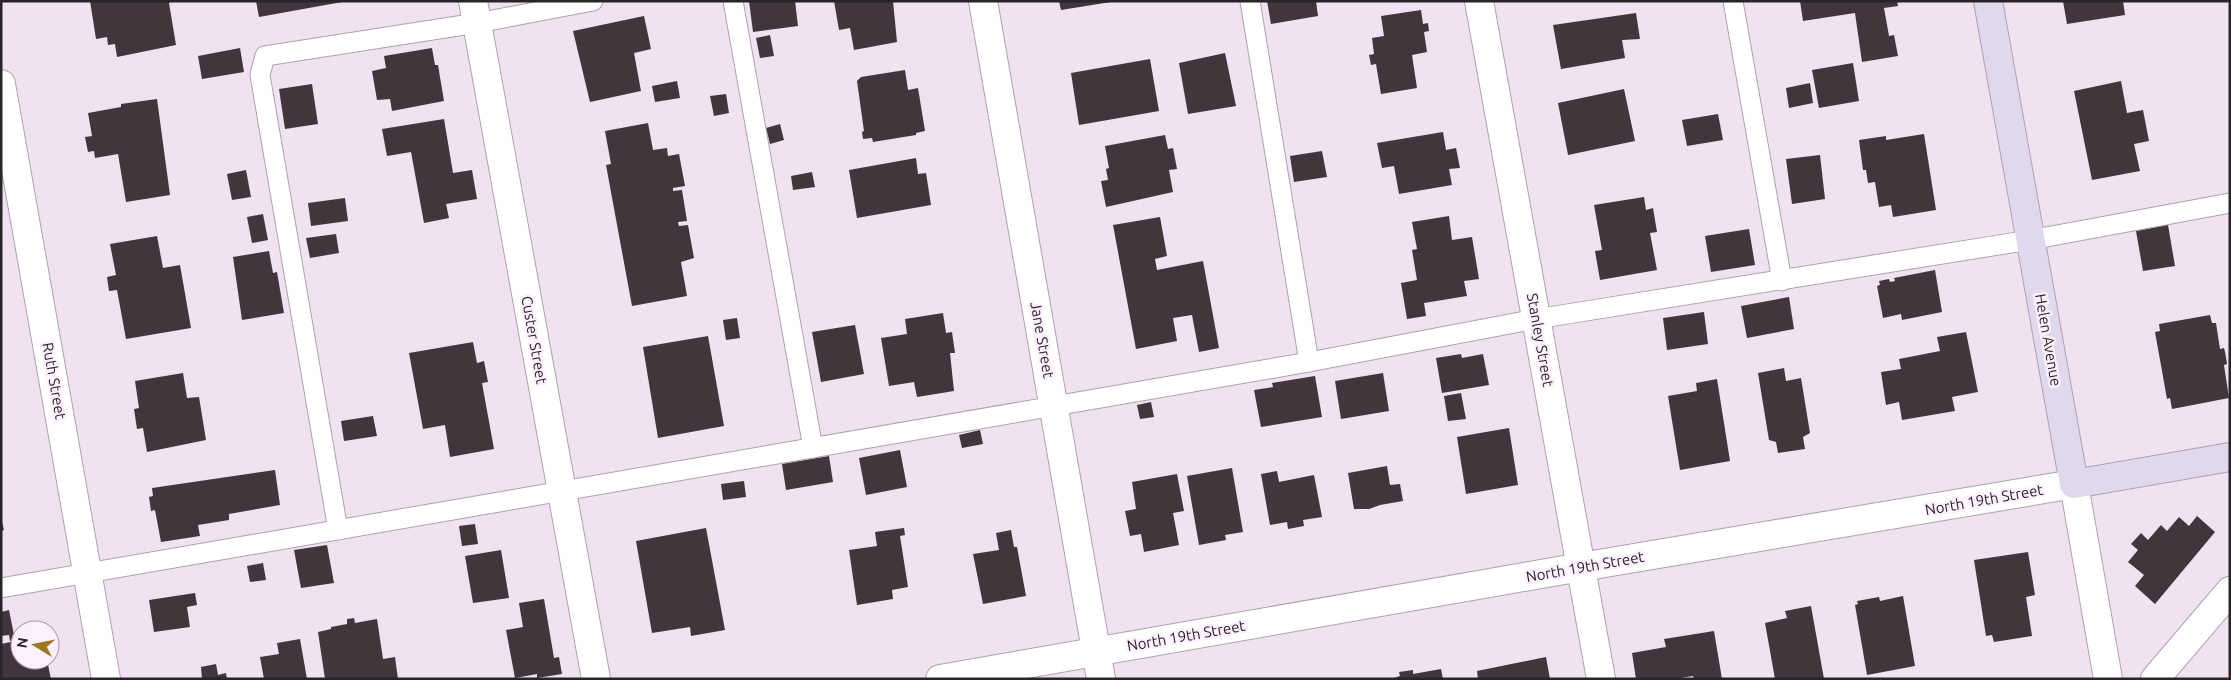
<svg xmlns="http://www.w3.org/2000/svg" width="2231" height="680" font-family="Ubuntu,sans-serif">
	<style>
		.building { fill: #43353c }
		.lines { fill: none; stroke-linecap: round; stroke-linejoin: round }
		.lane-casing { stroke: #aea2af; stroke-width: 21 }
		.street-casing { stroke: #aea2af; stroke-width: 30 }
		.secondary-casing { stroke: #aea2af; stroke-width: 30 }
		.lane { stroke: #fff; stroke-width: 19 }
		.street { stroke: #fff; stroke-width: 28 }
		.secondary { stroke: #e0d8ed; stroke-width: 28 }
		.labels { text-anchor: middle; stroke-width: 5; stroke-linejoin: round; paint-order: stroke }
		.street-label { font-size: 15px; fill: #29242a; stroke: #fdf0fe }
	</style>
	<rect width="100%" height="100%" fill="#f0e2f0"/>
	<g class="building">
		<polygon points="90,1 172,1 169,3 176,45 117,57 115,44 108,45 107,37 96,39"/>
		<polygon points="256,1 342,1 342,2 259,17"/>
		<polygon points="749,1 795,1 798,26 753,32"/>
		<polygon points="834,1 893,1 897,42 854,50 850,28 839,30"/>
		<polygon points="1059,1 1111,1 1111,2 1061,10"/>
		<polygon points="1267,1 1316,1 1318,16 1271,24"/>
		<polygon points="1800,1 1897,1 1898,6 1884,8 1889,36 1894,35 1898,56 1862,62 1855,13 1803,21"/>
		<polygon points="2063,1 2123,1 2125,15 2067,24"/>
		<polygon points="1421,10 1423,24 1428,23 1429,31 1424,32 1427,52 1412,55 1417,88 1381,94 1376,64 1371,65 1369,55 1374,54 1372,38 1384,36 1381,16"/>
		<polygon points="1636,13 1640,39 1622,40 1625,58 1561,69 1553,25"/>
		<polygon points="644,16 651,49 634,53 641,91 590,102 573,31"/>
		<polygon points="770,35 774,56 760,58 756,38"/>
		<polygon points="240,48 244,72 202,79 198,56"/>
		<polygon points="432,48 435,65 438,65 444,101 392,111 390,99 377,100 372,71 386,68 384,56"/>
		<polygon points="1225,53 1236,106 1188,114 1179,63"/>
		<polygon points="1150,59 1159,111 1079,125 1071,73"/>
		<polygon points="1853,63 1859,101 1819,108 1812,70"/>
		<polygon points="905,70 908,90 918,88 925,131 916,133 916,135 873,142 872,138 863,139 862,132 864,131 857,81 861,77"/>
		<polygon points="677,81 680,98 655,102 652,86"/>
		<polygon points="2121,81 2127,113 2143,110 2149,141 2134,144 2140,171 2092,180 2074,91"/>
		<polygon points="1810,83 1813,103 1789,108 1786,88"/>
		<polygon points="312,84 318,124 285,129 279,89"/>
		<polygon points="1624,89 1635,141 1568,155 1558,103"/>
		<polygon points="726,94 729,113 714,116 710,96"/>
		<polygon points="157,99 170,195 126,202 118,154 95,158 94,151 88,152 85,137 92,136 88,113 121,107 121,104"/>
		<polygon points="1718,114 1723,140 1687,146 1682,120"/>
		<polygon points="444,119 453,173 472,170 477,199 446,204 449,218 424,223 411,152 387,156 382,129"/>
		<polygon points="648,123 653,150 667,148 668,156 679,154 685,186 673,188 673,191 682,190 687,221 678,222 679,226 688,225 694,258 681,262 687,296 632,306 606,165 611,164 605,131"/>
		<polygon points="780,124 784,140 770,144 766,128"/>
		<polygon points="1443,132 1446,150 1456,148 1460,168 1449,169 1452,185 1399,194 1394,166 1382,168 1377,143"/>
		<polygon points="1924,134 1936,210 1893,217 1891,205 1879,207 1875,182 1868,183 1866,170 1863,170 1859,140 1886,136 1886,140"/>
		<polygon points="1165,135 1168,149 1173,148 1177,169 1169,170 1173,192 1106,207 1101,181 1108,180 1106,169 1109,168 1105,146"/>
		<polygon points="1322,151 1327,177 1294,182 1290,156"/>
		<polygon points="1820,155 1825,199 1792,204 1786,159"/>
		<polygon points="916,158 918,174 926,173 931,205 857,218 849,170"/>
		<polygon points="246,170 251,197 232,200 227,174"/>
		<polygon points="812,172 815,187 793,190 791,176"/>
		<polygon points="1644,197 1646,210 1653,208 1657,232 1650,233 1657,270 1600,280 1595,251 1602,250 1594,205"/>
		<polygon points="345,198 348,221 311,226 308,203"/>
		<polygon points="263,214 268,240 252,243 247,217"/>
		<polygon points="1449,216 1452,240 1472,237 1479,279 1464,281 1467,296 1424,303 1426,316 1407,319 1401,283 1417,280 1412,250 1417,249 1412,222"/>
		<polygon points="1160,217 1167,256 1155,259 1157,270 1203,261 1219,348 1199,352 1192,315 1173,318 1177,341 1136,349 1113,225"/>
		<polygon points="2168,225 2175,266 2143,271 2136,231"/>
		<polygon points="1749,229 1755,265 1711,272 1705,236"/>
		<polygon points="336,234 339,253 310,258 306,238"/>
		<polygon points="157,236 163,268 180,265 191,328 126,339 117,290 109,291 107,277 116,275 110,244"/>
		<polygon points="269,251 273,273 277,272 284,313 242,320 233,257"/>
		<polygon points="1935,270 1942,312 1902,320 1901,314 1883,318 1877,286 1880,285 1879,281 1889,279 1890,282 1895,281 1894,278"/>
		<polygon points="1789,297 1794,329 1747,338 1741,306"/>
		<polygon points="1704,312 1708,344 1667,350 1663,318"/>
		<polygon points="943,313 946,333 952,332 955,353 950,353 954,391 917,397 914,382 889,386 881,338 907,334 905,319"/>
		<polygon points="2210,315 2212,323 2216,323 2220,349 2224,348 2225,352 2227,364 2224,365 2229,398 2172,409 2170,398 2167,399 2155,332 2160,331 2159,324"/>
		<polygon points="737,318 740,338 726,340 723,320"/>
		<polygon points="855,325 864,374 821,382 812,332"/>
		<polygon points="1966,332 1978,392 1952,397 1955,411 1902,420 1899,402 1886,405 1881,372 1901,369 1899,359 1940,351 1937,337"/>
		<polygon points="708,336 724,426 658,438 643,347"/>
		<polygon points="473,342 477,363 484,361 488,382 482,383 494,449 450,457 445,425 423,429 409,353"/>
		<polygon points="1461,354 1462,358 1483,354 1489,385 1442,393 1436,358"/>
		<polygon points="1784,368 1786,381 1801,378 1810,433 1803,437 1805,449 1778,453 1776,442 1769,440 1758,373"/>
		<polygon points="183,373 187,398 199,397 206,440 147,452 143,428 137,429 134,409 139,408 135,381"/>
		<polygon points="1383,373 1389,411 1341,419 1335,381"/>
		<polygon points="1315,376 1322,417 1261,427 1254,390 1273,387 1272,383"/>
		<polygon points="1717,379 1730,461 1680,470 1668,396 1697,391 1696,383"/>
		<polygon points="1461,393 1466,419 1448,421 1444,396"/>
		<polygon points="1151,402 1154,417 1140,419 1137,405"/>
		<polygon points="373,416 377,436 344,441 341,421"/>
		<polygon points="1509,428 1518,485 1466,494 1457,437"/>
		<polygon points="980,430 983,444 962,448 959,435"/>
		<polygon points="900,450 907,487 866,495 859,458"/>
		<polygon points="829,456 833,482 786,490 782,464"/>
		<polygon points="1387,466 1390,485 1400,484 1403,501 1380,505 1369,509 1354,509 1348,473"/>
		<polygon points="1232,468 1243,532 1225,535 1226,540 1199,545 1187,476"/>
		<polygon points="275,470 280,505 229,514 229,520 198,525 200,536 161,542 155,510 151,511 149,497 153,496 152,488"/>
		<polygon points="1277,471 1279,482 1314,475 1322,517 1303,520 1304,526 1288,529 1287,522 1270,525 1261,474"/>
		<polygon points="1177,474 1184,511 1173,513 1179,545 1144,552 1141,534 1130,536 1125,511 1136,509 1132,482"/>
		<polygon points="744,481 746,497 723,500 721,484"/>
		<polygon points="2197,516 2215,532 2155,604 2135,586 2144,575 2128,562 2138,550 2131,544 2141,533 2148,540 2161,525 2167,531 2179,517 2189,526"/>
		<polygon points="1,518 4,530 1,531"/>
		<polygon points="475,524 478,544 462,546 459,526"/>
		<polygon points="706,528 725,630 691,636 690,627 652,633 636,541"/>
		<polygon points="904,528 905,535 900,536 908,587 892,590 893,599 857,605 849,550 877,546 875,532"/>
		<polygon points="1011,530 1014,547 1017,547 1026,596 983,604 973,554 999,550 996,533"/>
		<polygon points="327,545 334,583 301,588 294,550"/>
		<polygon points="501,550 509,598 473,603 465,556"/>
		<polygon points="2028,552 2035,595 2026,597 2032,636 1994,642 1992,635 1986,636 1974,560"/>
		<polygon points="263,563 266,580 250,582 247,566"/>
		<polygon points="195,593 197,605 187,607 190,627 154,632 149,600"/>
		<polygon points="1903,596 1915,666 1867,675 1855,605 1858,604 1857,601 1879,597 1880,601"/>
		<polygon points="544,599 554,658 559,657 562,674 537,678 537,674 515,678 506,630 523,627 519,603"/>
		<polygon points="1811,606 1824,679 1775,679 1765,623 1787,618 1785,611"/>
		<polygon points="9,610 15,640 10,641 9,635 1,636 1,612"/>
		<polygon points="354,618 355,623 377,619 383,659 395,657 398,679 325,679 318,632 331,629 331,627 347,624 347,619"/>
		<polygon points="1714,631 1722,679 1694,679 1693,676 1675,679 1636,679 1632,653 1666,647 1664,639"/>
		<polygon points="300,639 307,679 264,679 260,657 279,654 277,643"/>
		<polygon points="20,640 20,660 47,660 51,679 1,679 1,644"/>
		<polygon points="1546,657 1550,679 1478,679 1477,671"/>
		<polygon points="216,664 218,675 226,673 227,679 202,679 201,667"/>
		<polygon points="1441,669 1443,679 1391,679 1400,676 1399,672 1413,670 1413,674"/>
	</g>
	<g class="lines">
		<g class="lane-casing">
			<g id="lane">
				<polyline points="733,1 813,448"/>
				<polyline points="1250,1 1309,362"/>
				<polyline points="1733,1 1782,281"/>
				<polyline points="338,530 260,75 265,56 477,23 593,1"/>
				<polyline points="1,588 1309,362 1536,319 2030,240 2230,203"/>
			</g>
		</g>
		<g class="street-casing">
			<g id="street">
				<polyline points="473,1 596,679"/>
				<polyline points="983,1 1101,679"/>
				<polyline points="1479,1 1601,679"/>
				<polyline points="1,84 106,679"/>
				<polyline points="940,679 1581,567 2074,484 2108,679"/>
				<polyline points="2155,679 2230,591"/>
			</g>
		</g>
		<g class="secondary-casing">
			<polyline id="secondary" points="1988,1 2074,484 2230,457"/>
		</g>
		<use href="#lane" class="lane"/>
		<use href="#street" class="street"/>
		<use href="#secondary" class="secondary"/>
	</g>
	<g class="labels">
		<g class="street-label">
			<text transform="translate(534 340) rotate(80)" y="5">Custer Street</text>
			<text transform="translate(1042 340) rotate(80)" y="5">Jane Street</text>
			<text transform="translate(1540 340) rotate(80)" y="5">Stanley Street</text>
			<text transform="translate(2048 340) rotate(80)" y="5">Helen Avenue</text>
			<text transform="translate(54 381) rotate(80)" y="5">Ruth Street</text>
			<text transform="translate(1984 500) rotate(-10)" y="5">North 19th Street</text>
			<text transform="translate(1585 567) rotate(-10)" y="5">North 19th Street</text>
			<text transform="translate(1186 636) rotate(-10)" y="5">North 19th Street</text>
		</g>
	</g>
	<rect width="2231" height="680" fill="none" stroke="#29242a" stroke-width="5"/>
	<g transform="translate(35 645) rotate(280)"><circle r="24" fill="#fdf0fe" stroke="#a89ea9"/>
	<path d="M0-4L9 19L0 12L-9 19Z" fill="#9d7824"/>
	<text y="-8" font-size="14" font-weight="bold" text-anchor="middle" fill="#29242a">N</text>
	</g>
</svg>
